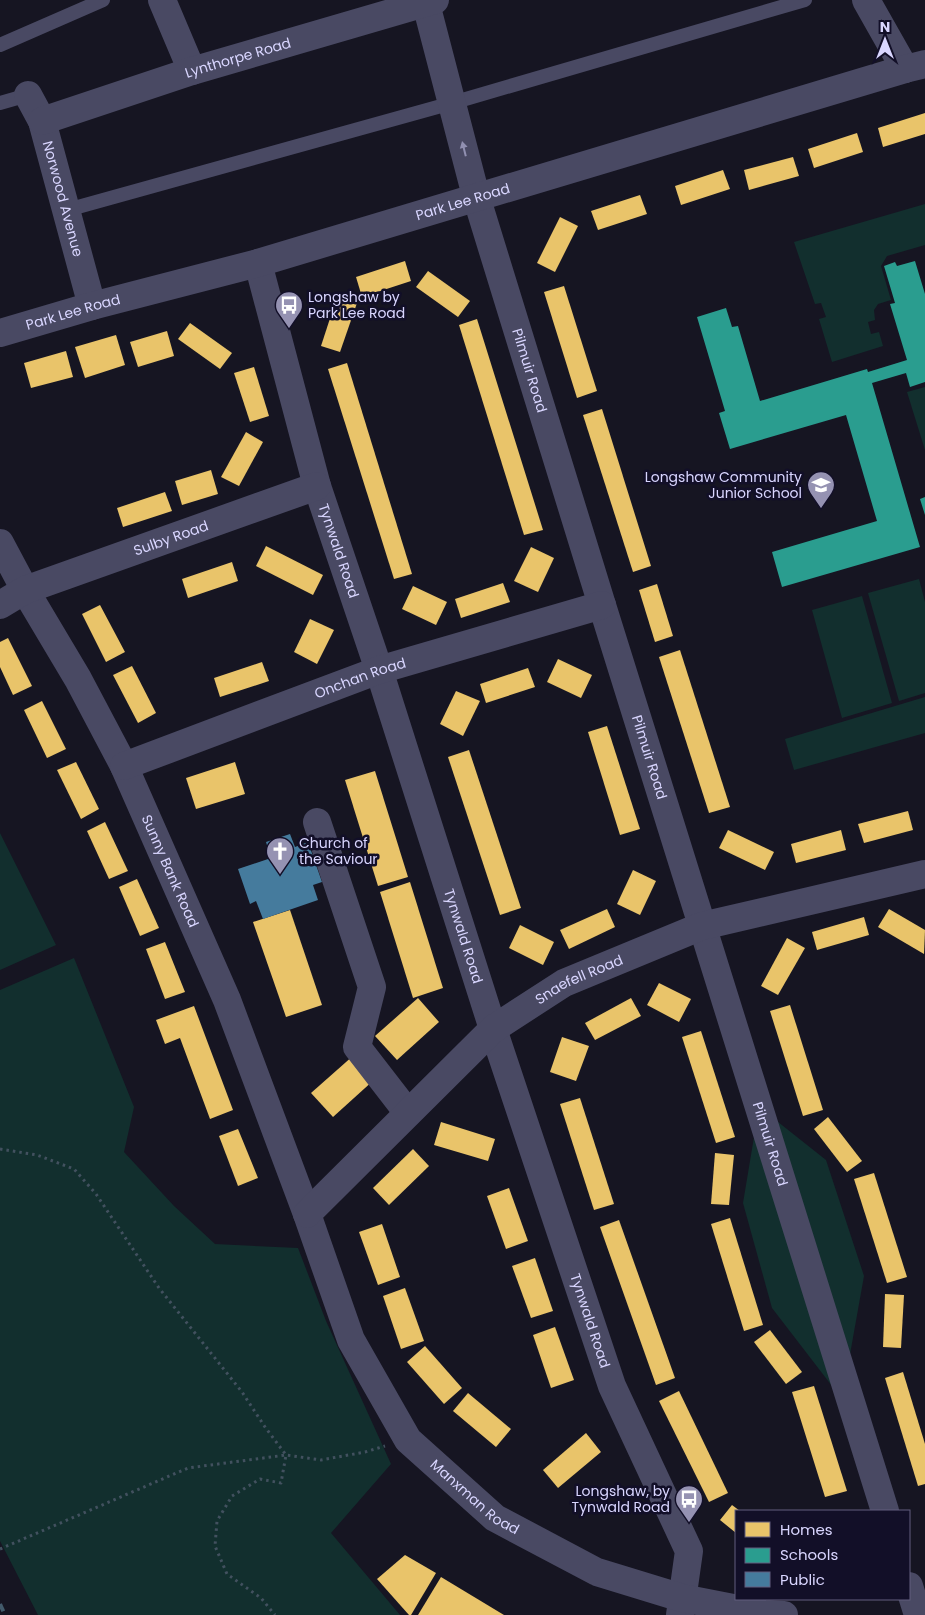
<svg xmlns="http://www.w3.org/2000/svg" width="925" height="1615" font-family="Poppins,sans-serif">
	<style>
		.green { fill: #122f2e }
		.homes { fill: #e9c46a }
		.schools { fill: #2a9d8f }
		.public { fill: #457b9d }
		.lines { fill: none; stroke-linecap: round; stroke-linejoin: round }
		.path { stroke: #42515f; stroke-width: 3; stroke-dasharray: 2.5 4; stroke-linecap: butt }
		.service { stroke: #494963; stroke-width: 14 }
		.minor { stroke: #494963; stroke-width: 28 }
		.rail { stroke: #425a6b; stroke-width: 4; stroke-dasharray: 8 6; stroke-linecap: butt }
		.oneway { fill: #9190b1 }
		.labels { text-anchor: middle; stroke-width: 5; stroke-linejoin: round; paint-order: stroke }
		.street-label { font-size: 14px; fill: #d9d6ff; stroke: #120f28 }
		.poi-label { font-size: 14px; fill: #d9d6ff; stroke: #120f28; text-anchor: start }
	</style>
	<rect width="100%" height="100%" fill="#161522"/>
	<g class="green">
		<polygon points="925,204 925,245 887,256 881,266 891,300 878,304 874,310 875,320 868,322 871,334 879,332 883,346 832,362 819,319 826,317 821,303 815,304 794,242"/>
		<polygon points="925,387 925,450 907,392"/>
		<polygon points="919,579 925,602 925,693 899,701 868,593"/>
		<polygon points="862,596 892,703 842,718 812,610"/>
		<polygon points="925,697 925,733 794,770 785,739"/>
		<polygon points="0,833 56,945 0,970"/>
		<polygon points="74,958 134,1107 124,1152 174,1206 215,1244 298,1248 326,1321 391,1464 331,1533 400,1615 38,1615 0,1541 0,990"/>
		<polygon points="759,1107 826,1160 864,1276 842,1399 772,1308 743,1203"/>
	</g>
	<g class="homes">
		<polygon points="925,113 925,134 883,147 878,128"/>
		<polygon points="857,133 863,152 814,168 808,149"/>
		<polygon points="793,157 799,176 749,190 744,170"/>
		<polygon points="723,170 730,189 681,205 675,186"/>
		<polygon points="640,195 647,214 598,230 591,211"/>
		<polygon points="560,217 578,226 555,272 537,263"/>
		<polygon points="405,261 411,281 362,297 356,277"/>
		<polygon points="428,271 470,301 458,317 416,287"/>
		<polygon points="564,286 597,391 577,398 544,292"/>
		<polygon points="337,297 357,303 340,352 321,346"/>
		<polygon points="477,319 543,530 524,535 459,325"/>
		<polygon points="190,323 232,353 220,369 178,339"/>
		<polygon points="167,331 174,356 138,367 130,342"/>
		<polygon points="116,335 125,365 85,378 75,347"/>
		<polygon points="66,351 73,377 31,388 24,363"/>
		<polygon points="347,363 412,574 394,579 328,369"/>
		<polygon points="254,367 269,416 250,422 234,373"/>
		<polygon points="602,409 651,566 633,572 583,415"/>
		<polygon points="246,432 263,442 239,486 221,477"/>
		<polygon points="211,470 218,494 182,505 175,481"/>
		<polygon points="165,492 172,511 123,527 117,508"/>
		<polygon points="266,546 323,575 313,595 256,566"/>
		<polygon points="531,547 554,558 538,592 514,581"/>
		<polygon points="232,562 238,581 188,598 182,579"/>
		<polygon points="503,583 510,602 461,618 455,599"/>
		<polygon points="657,584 673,636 655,642 639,590"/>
		<polygon points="413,586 447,602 436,625 402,609"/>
		<polygon points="100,605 125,652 106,662 82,614"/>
		<polygon points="310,619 334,630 317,664 294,652"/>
		<polygon points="8,638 32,686 13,695 0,667 0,642"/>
		<polygon points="680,650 730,807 709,813 659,657"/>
		<polygon points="558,659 592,675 581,698 547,682"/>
		<polygon points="262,662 269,681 220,697 214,678"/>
		<polygon points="132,666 156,713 138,723 113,675"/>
		<polygon points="528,668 535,687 486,703 480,684"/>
		<polygon points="456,691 480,701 463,736 440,724"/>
		<polygon points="42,701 66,749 47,758 24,710"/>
		<polygon points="607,726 640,829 620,835 588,732"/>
		<polygon points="469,750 521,908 500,915 448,757"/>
		<polygon points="76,762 99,809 81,819 57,770"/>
		<polygon points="235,762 245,794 196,809 186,778"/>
		<polygon points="375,771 408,877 378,886 345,780"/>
		<polygon points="908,811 913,830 864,843 858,824"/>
		<polygon points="105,822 128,871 109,879 87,831"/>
		<polygon points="728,830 774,852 765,870 719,848"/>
		<polygon points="841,830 846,850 796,863 791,844"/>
		<polygon points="633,870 656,881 640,915 617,904"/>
		<polygon points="137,879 159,928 140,936 119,887"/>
		<polygon points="410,882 443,988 413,998 380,892"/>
		<polygon points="607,909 615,927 569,949 560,930"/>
		<polygon points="889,909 925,930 924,954 878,927"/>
		<polygon points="290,910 322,1005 286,1017 253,922"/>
		<polygon points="864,917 869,935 817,950 812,932"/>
		<polygon points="520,925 554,942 543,965 509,948"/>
		<polygon points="787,938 805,948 778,995 761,986"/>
		<polygon points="165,942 185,992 165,999 146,949"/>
		<polygon points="659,983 691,999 679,1022 647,1005"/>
		<polygon points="418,998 439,1022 397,1060 375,1036"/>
		<polygon points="631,998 641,1016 595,1040 585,1023"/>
		<polygon points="790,1005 823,1110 803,1116 770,1011"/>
		<polygon points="194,1006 233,1110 210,1119 180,1038 165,1044 156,1020"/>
		<polygon points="701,1031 735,1137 716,1143 682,1037"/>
		<polygon points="562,1037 589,1046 576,1081 550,1072"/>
		<polygon points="354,1055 375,1079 333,1117 311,1093"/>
		<polygon points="580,1098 614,1204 594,1210 560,1104"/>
		<polygon points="828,1117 862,1161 847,1172 814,1129"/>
		<polygon points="441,1122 495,1139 488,1161 434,1145"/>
		<polygon points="238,1129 258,1178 238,1186 219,1136"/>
		<polygon points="413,1149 429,1166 389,1205 373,1188"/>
		<polygon points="715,1153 734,1155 729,1205 711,1204"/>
		<polygon points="874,1173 907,1277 887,1283 854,1179"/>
		<polygon points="509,1188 528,1241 506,1249 487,1196"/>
		<polygon points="730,1218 763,1325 744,1331 711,1224"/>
		<polygon points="619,1220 675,1378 656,1385 600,1227"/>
		<polygon points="382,1224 400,1277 378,1285 359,1232"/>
		<polygon points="535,1258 553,1311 531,1318 512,1266"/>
		<polygon points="405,1288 424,1341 401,1349 383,1296"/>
		<polygon points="885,1294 904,1295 901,1348 883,1347"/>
		<polygon points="555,1327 574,1380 551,1388 533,1335"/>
		<polygon points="770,1330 802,1372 786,1384 754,1342"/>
		<polygon points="425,1346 462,1388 444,1404 407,1362"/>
		<polygon points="903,1372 925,1444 925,1484 918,1486 885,1378"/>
		<polygon points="814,1386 847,1491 825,1497 792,1392"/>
		<polygon points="679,1391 728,1493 709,1502 659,1401"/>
		<polygon points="468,1393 511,1429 496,1447 453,1411"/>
		<polygon points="586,1433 601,1452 558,1488 543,1470"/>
		<polygon points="732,1505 740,1511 736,1511 736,1533 720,1520"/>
		<polygon points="405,1555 436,1573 411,1615 409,1615 377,1579"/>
		<polygon points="441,1577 504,1615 418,1615"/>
	</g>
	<g class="schools">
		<polygon points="915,261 925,294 925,382 910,387 906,373 872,383 920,547 782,587 772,552 877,521 846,415 730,449 719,413 725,411 697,317 726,308 732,327 738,326 760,401 867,369 868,372 907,360 890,304 895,303 884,266 895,262 897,266"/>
		<polygon points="925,497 925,515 920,499"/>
	</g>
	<polygon class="public" points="290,834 295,847 308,842 322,882 313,885 318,900 263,919 256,901 250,904 238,869 271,858 266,842"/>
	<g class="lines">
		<g class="path">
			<polyline points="0,1149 37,1155 74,1169 96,1194 159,1288 242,1392 265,1427 286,1455 281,1483 260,1479 232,1496 217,1521 215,1546 227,1574 261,1598 275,1615"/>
			<polyline points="0,1549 188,1468 286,1455 321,1460 365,1452 385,1446"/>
		</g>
		<g class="service">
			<polyline points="0,45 103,0"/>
			<polyline points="0,103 28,95"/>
			<polyline points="67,210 452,103 805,0"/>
		</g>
		<g class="minor">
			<polyline points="162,0 192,71"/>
			<path id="s1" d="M425,0L476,196L602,605L885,1511"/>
			<polyline points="866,0 905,69"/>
			<path id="s2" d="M28,95L42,121L92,306"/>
			<path id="s3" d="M42,121L192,71L435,0"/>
			<path id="s4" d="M258,263L317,486L379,670L493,1029L612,1386L689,1551L680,1615"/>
			<path id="s5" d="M0,333L92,306L258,263L905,69L925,64"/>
			<path id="s6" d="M0,543L25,590L78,679L124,766L227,1000L307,1214L351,1340L408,1440L495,1518L597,1572L682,1598L764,1614L784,1615"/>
			<path id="s7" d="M0,605L25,590L317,486"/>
			<path id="s8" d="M124,766L379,670L602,605"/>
			<polyline points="317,822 372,987 357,1047 408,1113"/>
			<path id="s9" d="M307,1214L493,1029L564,983L702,926L925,874"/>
			<polyline points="909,1586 918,1615"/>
		</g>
		<polyline class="rail" points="0,1604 5,1615"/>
	</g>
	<defs><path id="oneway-solid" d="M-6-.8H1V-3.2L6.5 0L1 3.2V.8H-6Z" transform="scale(1.25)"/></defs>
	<use class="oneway" href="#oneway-solid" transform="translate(464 149) rotate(-104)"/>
	<defs>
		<g id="bus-pin" transform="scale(1.4375)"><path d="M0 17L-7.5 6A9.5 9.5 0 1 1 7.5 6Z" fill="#9592b2" stroke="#120f28"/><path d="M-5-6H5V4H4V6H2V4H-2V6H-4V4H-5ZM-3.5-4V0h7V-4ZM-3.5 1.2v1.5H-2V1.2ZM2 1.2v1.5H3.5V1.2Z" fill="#fff"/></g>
		<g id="school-pin" transform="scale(1.4375)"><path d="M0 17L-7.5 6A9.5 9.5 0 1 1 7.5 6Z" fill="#9592b2" stroke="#120f28"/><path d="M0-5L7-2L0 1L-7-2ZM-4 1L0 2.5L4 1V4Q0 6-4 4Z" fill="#fff"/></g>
		<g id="church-pin" transform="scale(1.4375)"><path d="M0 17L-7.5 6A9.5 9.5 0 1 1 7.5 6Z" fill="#9592b2" stroke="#120f28"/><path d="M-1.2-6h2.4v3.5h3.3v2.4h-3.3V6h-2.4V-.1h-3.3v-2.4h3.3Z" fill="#fff"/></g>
	</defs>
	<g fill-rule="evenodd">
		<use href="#bus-pin" x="289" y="305"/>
		<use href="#school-pin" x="821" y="485"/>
		<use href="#church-pin" x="280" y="851"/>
		<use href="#bus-pin" x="689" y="1499"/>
	</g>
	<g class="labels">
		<g class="street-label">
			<text dy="5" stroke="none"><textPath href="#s3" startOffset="206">Lynthorpe Road</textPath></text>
			<text dy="5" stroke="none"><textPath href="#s2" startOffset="110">Norwood Avenue</textPath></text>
			<text dy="5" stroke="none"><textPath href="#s5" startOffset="481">Park Lee Road</textPath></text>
			<text dy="5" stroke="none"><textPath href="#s5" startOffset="76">Park Lee Road</textPath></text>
			<text dy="5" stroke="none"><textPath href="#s1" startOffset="385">Pilmuir Road</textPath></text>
			<text dy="5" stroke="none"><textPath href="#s7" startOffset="184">Sulby Road</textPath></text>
			<text dy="5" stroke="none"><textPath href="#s4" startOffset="299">Tynwald Road</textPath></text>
			<text dy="5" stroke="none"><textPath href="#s8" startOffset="252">Onchan Road</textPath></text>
			<text dy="5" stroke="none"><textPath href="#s1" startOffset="790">Pilmuir Road</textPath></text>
			<text dy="5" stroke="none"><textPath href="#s6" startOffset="370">Sunny Bank Road</textPath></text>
			<text dy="5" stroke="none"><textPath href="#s4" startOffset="704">Tynwald Road</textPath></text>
			<text dy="5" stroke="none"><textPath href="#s9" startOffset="362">Snaefell Road</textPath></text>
			<text dy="5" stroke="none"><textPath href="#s1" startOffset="1195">Pilmuir Road</textPath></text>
			<text dy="5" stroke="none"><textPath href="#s4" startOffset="1109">Tynwald Road</textPath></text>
			<text dy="5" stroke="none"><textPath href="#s6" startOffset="1076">Manxman Road</textPath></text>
		</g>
		<g class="poi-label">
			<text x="308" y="302">Longshaw by<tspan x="308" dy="16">Park Lee Road</tspan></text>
			<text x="802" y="482" text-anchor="end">Longshaw Community<tspan x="802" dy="16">Junior School</tspan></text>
			<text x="299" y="848">Church of<tspan x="299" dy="16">the Saviour</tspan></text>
			<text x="670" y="1496" text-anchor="end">Longshaw, by<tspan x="670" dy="16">Tynwald Road</tspan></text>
		</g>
	</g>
	<rect x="735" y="1510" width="175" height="90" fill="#120f28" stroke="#625f7e"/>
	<rect x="745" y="1522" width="25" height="15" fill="#e9c46a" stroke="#625f7e"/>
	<text x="780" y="1535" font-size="15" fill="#d9d6ff">Homes</text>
	<rect x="745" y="1548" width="25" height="15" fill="#2a9d8f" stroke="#625f7e"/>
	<text x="780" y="1560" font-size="15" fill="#d9d6ff">Schools</text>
	<rect x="745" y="1572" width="25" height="15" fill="#457b9d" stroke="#625f7e"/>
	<text x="780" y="1585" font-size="15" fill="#d9d6ff">Public</text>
	<g transform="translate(885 40)" stroke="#120f28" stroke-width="4" paint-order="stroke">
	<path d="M0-4L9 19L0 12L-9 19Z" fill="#d9d6ff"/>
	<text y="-8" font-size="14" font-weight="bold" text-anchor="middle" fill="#d9d6ff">N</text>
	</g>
</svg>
